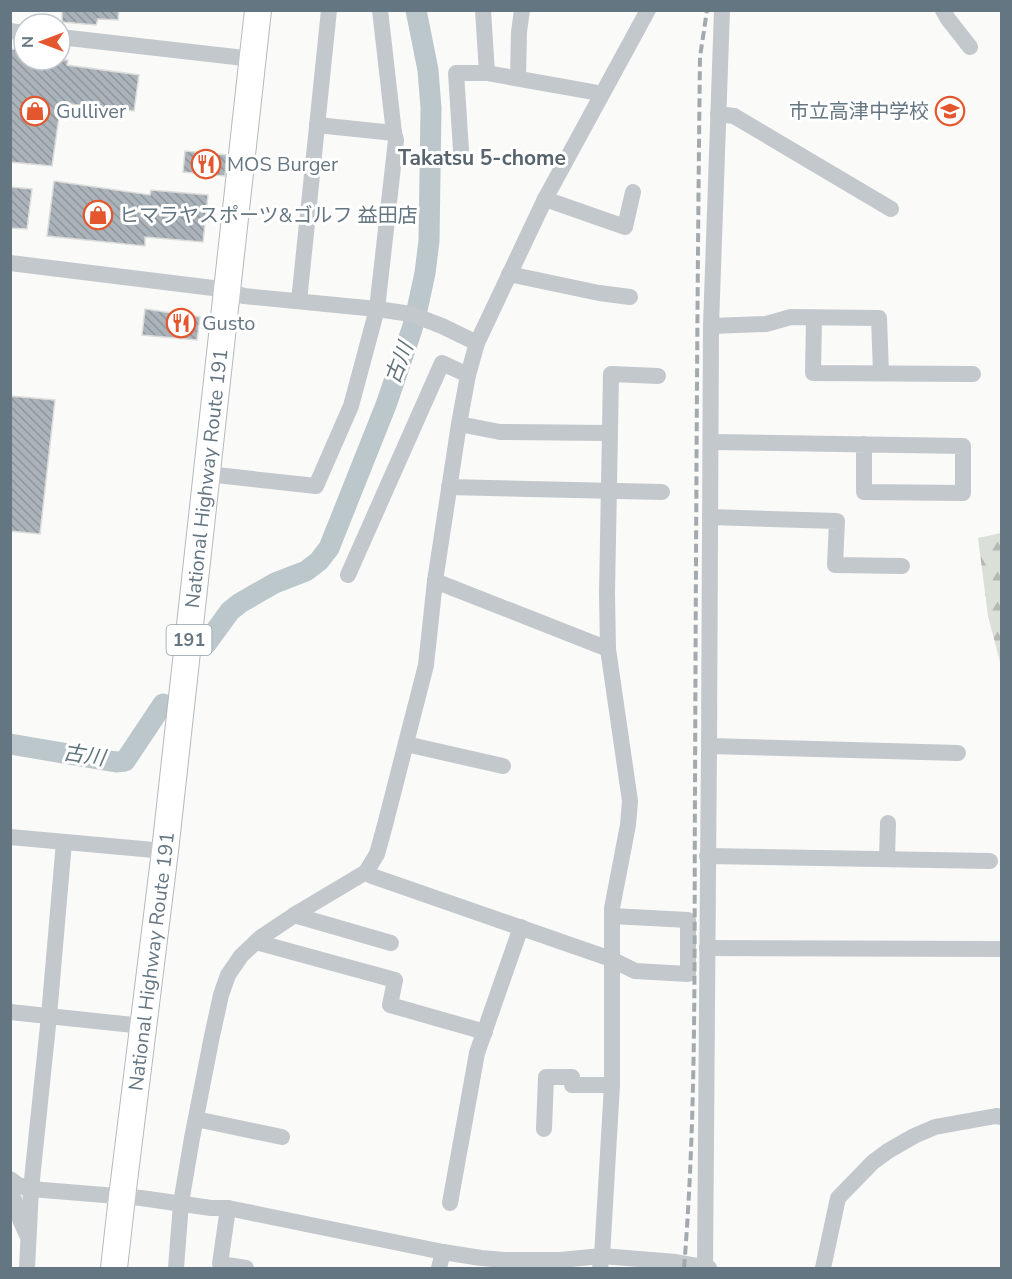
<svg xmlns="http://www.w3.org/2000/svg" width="1012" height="1279" font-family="'Nunito Sans','Noto Sans JP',sans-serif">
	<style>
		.forest { fill: url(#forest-firs) }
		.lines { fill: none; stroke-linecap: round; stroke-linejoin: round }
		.river { stroke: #bbc7cb; stroke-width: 21 }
		.building { fill: url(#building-back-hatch); stroke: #dcdcda; stroke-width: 1.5 }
		.highway-casing { stroke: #b4b9bd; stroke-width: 28 }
		.minor { stroke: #c3c8cc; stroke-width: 16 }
		.highway { stroke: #fff; stroke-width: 26 }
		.rail { stroke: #a2aab0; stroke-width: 4; stroke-dasharray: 9 4.5; stroke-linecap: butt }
		.labels { text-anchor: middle; stroke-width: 6; stroke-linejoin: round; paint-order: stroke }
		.shield { fill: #fff; stroke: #939fa8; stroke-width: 1.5 }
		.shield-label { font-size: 18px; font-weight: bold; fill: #657683 }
		.poi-label { font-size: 20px; fill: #657683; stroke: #fff; text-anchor: start }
		.street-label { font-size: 20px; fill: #657683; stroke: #fff }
		.neighbourhood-label { font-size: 21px; font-weight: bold; fill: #57646e; stroke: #fff }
		.water-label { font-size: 21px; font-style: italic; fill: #60757c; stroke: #fff }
	</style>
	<defs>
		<pattern id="forest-firs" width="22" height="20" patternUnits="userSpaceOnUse" patternTransform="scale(1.5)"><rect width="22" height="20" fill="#dadfd7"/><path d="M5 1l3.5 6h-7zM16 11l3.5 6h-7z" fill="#b4b9b4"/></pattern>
		<pattern id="building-back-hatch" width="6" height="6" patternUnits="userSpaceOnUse" patternTransform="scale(1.5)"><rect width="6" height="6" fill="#aab3b9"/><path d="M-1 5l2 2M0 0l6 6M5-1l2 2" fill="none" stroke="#8e969c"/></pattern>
	</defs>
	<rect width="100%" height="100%" fill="#fafaf8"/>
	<polygon class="forest" points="1001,533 1002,533 1001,666 988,616 978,538"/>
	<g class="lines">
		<g class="river">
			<polyline points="206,644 230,611 240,603 275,583 306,571 319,561 329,548 386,405 412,329 417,310 425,273 429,241 431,108 428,70 416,10"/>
			<polyline points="10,744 116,762 125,761 163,704"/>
		</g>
	</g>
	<g class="building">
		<polygon points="62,10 119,10 118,20 98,19 96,25 62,22"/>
		<polygon points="10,49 24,50 24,60 68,60 67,65 139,75 134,111 61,103 52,166 10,162"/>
		<polygon points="185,151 227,155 225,176 183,172"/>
		<polygon points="54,181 150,195 151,190 208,195 203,242 145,237 145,246 47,236"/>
		<polygon points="10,187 32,189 27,229 10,228"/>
		<polygon points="145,309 200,317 197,340 142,335"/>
		<polygon points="10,396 55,400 40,534 10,531"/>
	</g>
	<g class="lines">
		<g class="highway-casing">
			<g id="highway">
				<path id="s1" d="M114,1268L122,1197L165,851L258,10"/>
			</g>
		</g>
		<g class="minor">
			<polyline points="380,10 394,133"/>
			<polyline points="943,10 948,19 970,47"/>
			<polyline points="10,31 24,33"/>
			<polyline points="60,37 253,59"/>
			<polyline points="487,73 593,92 601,95"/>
			<polyline points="518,78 519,32 522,10"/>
			<polyline points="718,114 734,116 891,209"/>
			<polyline points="461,150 456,73 487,73 483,10"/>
			<polyline points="545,199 625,227 633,192"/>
			<polyline points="10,263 221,289 244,296 377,309 411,314 442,326 477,343"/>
			<polyline points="509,274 599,293 630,297"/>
			<polyline points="299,301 329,10"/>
			<polyline points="814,318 813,373 973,374"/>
			<polyline points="711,326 766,324 791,317 879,318 881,373"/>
			<polyline points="459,424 500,432 609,433"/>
			<polyline points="711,442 963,446 963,493 864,492 864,444"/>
			<polyline points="207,474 316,486 351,406 377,309 396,140 394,133 317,125"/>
			<polyline points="449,487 662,492"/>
			<polyline points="710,517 837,521 835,565 902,566"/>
			<polyline points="348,575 442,363 468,375"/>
			<polyline points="435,581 608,649"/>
			<polyline points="406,744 503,766"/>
			<polyline points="709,746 958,753"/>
			<polyline points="10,837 165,851"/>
			<polyline points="707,856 990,861"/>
			<polyline points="887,859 888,823"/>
			<polyline points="366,872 372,876 611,959 635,971 688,974 688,920 612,916"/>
			<polyline points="294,915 391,943"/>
			<polyline points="256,942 395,980 390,1005 485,1032"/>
			<polyline points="707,948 1002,949"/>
			<polyline points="10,1012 143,1026"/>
			<polyline points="196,1119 282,1137"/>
			<polyline points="544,1129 546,1077 572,1077 572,1085 612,1085"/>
			<polyline points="10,1179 18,1185 31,1189 141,1198 211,1208 228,1208 443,1252 481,1258 504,1260 560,1260 602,1256 676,1262 709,1268"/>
			<polyline points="10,1187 21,1222 27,1235"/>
			<polyline points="450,1203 477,1053 521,927"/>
			<polyline points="228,1208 220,1264 246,1268"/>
			<polyline points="27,1268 31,1189 49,1016 64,842"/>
			<polyline points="176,1268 181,1203 192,1138 212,1036 221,995 228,975 241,956 260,938 299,912 366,872 377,854 385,825 426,665 435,581 459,424 468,375 477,343 545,199 648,10"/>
			<polyline points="439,1268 443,1252"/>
			<polyline points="600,1268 602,1256 612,1085 612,908 628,825 630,801 608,649 607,594 611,374 658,376"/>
			<polyline points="705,1268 709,746 711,326 722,10"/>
			<polyline points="823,1268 838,1198 873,1162 888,1151 914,1136 935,1127 996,1116 1002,1117"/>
		</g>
		<use href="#highway" class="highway"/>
		<path class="rail" d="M684,1268C697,1109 694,948 695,788C696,544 697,300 700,57L707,10"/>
	</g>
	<defs>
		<g id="shop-ring" transform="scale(1.5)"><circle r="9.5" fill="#fff" stroke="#e4572e" stroke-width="1.5"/><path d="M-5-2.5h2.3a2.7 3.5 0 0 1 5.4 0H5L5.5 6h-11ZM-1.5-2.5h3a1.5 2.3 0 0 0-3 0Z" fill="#e4572e"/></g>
		<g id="school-ring" transform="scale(1.5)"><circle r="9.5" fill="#fff" stroke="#e4572e" stroke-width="1.5"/><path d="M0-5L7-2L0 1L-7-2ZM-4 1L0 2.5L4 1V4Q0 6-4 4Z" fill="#e4572e"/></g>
		<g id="restaurant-ring" transform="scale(1.5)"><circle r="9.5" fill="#fff" stroke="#e4572e" stroke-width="1.5"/><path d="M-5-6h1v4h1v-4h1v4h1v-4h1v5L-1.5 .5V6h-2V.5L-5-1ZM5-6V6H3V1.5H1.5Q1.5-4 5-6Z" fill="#e4572e"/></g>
	</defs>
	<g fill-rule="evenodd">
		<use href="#shop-ring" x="35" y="111"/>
		<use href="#school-ring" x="950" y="111"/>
		<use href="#restaurant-ring" x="206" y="164"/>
		<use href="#shop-ring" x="98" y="215"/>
		<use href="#restaurant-ring" x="181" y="323"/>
	</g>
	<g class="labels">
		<rect class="shield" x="166.5" y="625" width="45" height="30" rx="4.5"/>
		<g class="shield-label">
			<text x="189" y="646">191</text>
		</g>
		<g class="poi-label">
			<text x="56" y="118">Gulliver</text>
			<text x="929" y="118" text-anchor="end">市立高津中学校</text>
			<text x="227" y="171">MOS Burger</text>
			<text x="119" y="222">ヒマラヤスポーツ&amp;ゴルフ 益田店</text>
			<text x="202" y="330">Gusto</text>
		</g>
		<g class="street-label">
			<text dy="7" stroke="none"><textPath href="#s1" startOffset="795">National Highway Route 191</textPath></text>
			<text dy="7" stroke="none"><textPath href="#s1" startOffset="309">National Highway Route 191</textPath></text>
		</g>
		<g class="neighbourhood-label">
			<text x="482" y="165">Takatsu 5-chome</text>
		</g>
		<g class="water-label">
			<text transform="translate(399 363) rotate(-69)" y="7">古川</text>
			<text transform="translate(84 755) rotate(9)" y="7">古川</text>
		</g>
	</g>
	<rect width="1012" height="1279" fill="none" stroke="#657683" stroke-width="24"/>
	<g transform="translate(42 42) rotate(270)"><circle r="28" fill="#ffffff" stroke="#c1c8cd" stroke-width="1.5"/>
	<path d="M0-4.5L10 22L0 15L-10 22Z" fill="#e4572e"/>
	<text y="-9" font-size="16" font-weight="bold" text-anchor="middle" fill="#657683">N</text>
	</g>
</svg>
